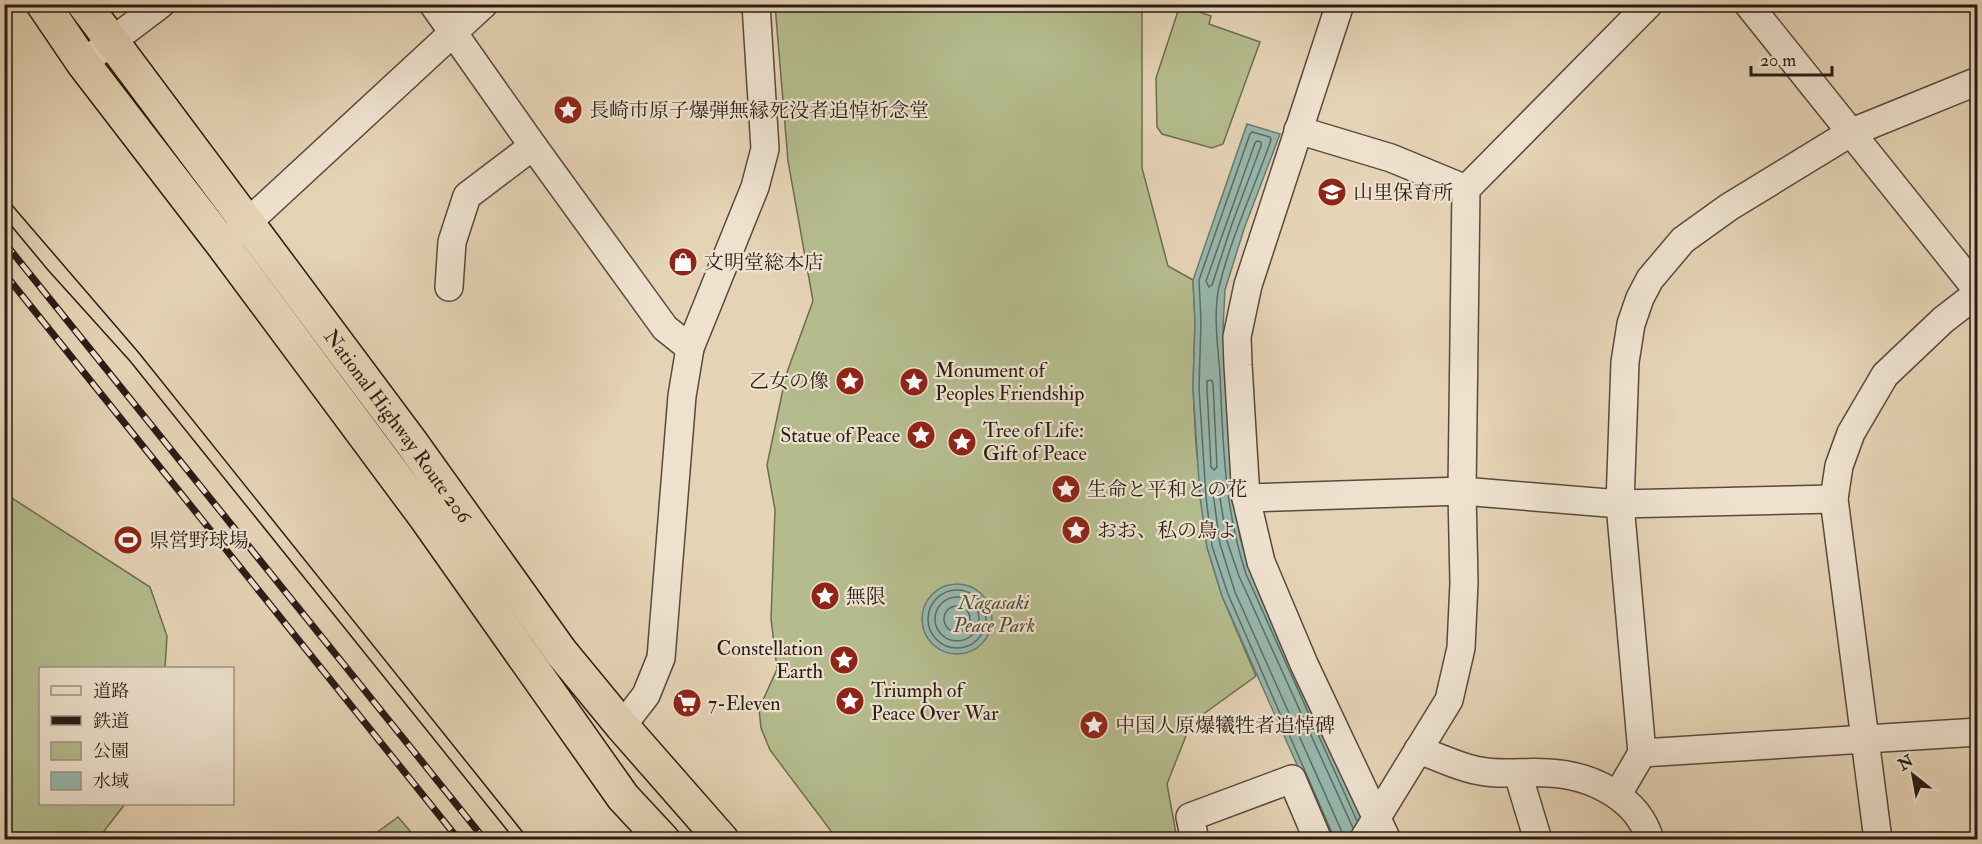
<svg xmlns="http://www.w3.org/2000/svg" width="1982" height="844" font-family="'IM FELL Double Pica','Noto Serif JP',serif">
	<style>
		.green { fill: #b4bc8d; stroke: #6e6c52; stroke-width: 1.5 }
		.water { fill: #96b8ae; stroke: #6a7a71; stroke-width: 1.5 }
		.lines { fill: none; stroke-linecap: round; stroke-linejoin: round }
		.shore { stroke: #606a62; stroke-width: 1.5 }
		.minor-casing { stroke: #584a3e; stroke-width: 30 }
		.highway-casing { stroke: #291c16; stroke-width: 36 }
		.minor { stroke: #eee2cf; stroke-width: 27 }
		.highway { stroke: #e5d3b5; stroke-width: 33 }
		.tram { stroke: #291c16; stroke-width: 1.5 }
		.rail-casing { stroke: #291c16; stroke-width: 7 }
		.rail { stroke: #eee2cf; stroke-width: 4.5; stroke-dasharray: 14; stroke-linecap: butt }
		.labels { text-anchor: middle; stroke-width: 4.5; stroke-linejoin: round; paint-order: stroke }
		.poi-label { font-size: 20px; fill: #291c16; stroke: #eee2cf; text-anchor: start }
		.street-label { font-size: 20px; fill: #291c16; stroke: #eee2cf }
		.park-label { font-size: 20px; font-style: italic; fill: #534c3a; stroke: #eee2cf }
	</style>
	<rect width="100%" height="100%" fill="#e5d3b5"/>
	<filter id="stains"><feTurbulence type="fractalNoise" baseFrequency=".00333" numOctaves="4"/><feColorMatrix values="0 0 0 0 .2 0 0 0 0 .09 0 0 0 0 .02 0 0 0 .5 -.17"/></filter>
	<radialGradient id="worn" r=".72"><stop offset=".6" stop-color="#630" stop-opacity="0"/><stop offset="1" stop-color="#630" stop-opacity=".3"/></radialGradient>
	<g class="green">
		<polygon points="775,5 1142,5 1142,168 1168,266 1193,280 1195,321 1193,388 1196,445 1207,547 1222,596 1256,676 1191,723 1167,784 1177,839 837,839 770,750 761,728 759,709 777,669 771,619 775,510 767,465 786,375 813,301 788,161"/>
		<polygon points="1180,5 1211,16 1209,24 1260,42 1223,144 1212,148 1162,134 1157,127 1156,78"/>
		<polygon points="4,493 150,587 167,636 165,668 40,668 40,804 125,804 98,839 5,839"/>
		<polygon points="398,817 417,839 368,839"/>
	</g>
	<g class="water">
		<polygon points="1247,124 1280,134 1244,229 1225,290 1223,328 1232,482 1240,538 1251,572 1372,839 1330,839 1222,596 1207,547 1200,497 1193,388 1195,321 1193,280"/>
		<circle cx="957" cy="619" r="35"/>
	</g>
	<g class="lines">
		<g class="shore">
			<polygon points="1257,141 1261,142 1261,146 1232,224 1212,285 1209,287 1206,281 1255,143"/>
			<polygon points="1211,380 1213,383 1217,467 1214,470 1211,467 1207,388 1207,381"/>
			<circle cx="957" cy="619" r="29"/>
			<circle cx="957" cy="619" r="22"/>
			<circle cx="957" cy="619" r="13"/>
			<path d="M1335,840L1228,594L1212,546L1206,497L1199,388L1201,321L1199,280L1250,134L1252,132L1270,137L1271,140C1254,189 1231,237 1219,287C1213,313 1218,348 1220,374C1223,444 1224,507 1246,574L1357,821"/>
			<polyline points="1343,840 1342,832 1235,592 1220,544 1213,493 1215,490 1219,492 1227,541 1239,576 1353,828"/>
		</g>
		<g class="minor-casing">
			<g id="minor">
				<polyline points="433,4 533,146 665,328 690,348"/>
				<polyline points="1340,4 1248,285 1237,337 1238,365 1246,498 1261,562 1304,664 1387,840"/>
				<polyline points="1748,4 1978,291"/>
				<polyline points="83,63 161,4"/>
				<polyline points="1298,130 1391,158 1466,189"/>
				<polyline points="233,236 484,4"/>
				<polyline points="449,287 452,242 467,196 533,146"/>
				<polyline points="1246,498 1462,491 1620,504 1834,499"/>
				<polyline points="622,726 646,695 661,658 682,396 690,348 755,187 765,149 756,4"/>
				<path d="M1418,750C1437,756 1456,766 1475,770C1499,776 1524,771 1549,773C1590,775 1638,797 1650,840"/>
				<polyline points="1642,753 1978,732"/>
				<polyline points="1518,774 1538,840"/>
				<polyline points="1618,794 1642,753 1620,504 1625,362 1631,324 1640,298 1650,279 1683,240 1729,207 1850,133 1978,81"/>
				<polyline points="1195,840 1190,817 1292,779 1318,840"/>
				<polyline points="1363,840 1449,700 1461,648 1464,583 1462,491 1466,189 1649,4"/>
				<polyline points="1878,840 1834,499 1839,466 1851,433 1885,375 1943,320 1978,293"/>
			</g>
		</g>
		<g class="highway-casing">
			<g id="highway">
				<polyline points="43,4 83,63 223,245 426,518 623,797 663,840"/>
				<path id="s1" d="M84,4L411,442L561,652L622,726L722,840"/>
			</g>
		</g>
		<use href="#minor" class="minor"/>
		<use href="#highway" class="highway"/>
		<g class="tram">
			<polyline points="4,196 139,353 529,840"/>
			<polyline points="4,217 48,270 130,361 515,840"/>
		</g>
		<g class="rail-casing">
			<g id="rail">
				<polyline points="4,242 485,840"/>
				<polyline points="4,273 459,840"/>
			</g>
		</g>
		<use href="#rail" class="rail"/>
	</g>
	<defs>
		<g id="sight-disc" transform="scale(1.5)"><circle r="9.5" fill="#8f2418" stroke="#eee2cf"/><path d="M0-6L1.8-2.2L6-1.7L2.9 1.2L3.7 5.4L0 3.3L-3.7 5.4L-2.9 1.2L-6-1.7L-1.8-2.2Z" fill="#fff"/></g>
		<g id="school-disc" transform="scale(1.5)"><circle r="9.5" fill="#8f2418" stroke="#eee2cf"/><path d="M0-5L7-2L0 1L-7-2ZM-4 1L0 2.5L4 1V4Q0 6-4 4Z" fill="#fff"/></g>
		<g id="shop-disc" transform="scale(1.5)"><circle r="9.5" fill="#8f2418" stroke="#eee2cf"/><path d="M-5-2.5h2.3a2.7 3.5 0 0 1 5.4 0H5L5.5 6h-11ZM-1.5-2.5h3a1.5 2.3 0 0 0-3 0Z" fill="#fff"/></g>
		<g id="stadium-disc" transform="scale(1.5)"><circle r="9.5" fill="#8f2418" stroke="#eee2cf"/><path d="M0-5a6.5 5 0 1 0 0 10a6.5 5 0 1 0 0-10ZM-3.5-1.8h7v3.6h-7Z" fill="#fff"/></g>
		<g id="supermarket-disc" transform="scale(1.5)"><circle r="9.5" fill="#8f2418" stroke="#eee2cf"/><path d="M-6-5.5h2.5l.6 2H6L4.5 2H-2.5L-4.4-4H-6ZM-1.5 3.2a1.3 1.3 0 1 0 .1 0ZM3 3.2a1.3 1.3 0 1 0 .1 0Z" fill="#fff"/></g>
	</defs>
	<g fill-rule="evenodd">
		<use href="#sight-disc" x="568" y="110"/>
		<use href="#school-disc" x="1332" y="192"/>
		<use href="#shop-disc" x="683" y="262"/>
		<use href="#sight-disc" x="850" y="381"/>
		<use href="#sight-disc" x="914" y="382"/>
		<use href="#sight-disc" x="921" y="435"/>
		<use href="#sight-disc" x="962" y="442"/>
		<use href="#sight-disc" x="1066" y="489"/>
		<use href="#sight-disc" x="1076" y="530"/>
		<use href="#stadium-disc" x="128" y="540"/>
		<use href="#sight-disc" x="825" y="596"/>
		<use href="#sight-disc" x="844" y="660"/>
		<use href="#sight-disc" x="850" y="701"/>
		<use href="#supermarket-disc" x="687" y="703"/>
		<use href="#sight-disc" x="1094" y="725"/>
	</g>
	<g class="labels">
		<g class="poi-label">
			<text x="589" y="117">長崎市原子爆弾無縁死没者追悼祈念堂</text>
			<text x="1353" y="199">山里保育所</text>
			<text x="704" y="269">文明堂総本店</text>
			<text x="935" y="377">Monument of<tspan x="935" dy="23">Peoples Friendship</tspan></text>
			<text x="829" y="388" text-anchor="end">乙女の像</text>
			<text x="983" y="437">Tree of Life:<tspan x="983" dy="23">Gift of Peace</tspan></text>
			<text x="900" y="442" text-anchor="end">Statue of Peace</text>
			<text x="1087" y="496">生命と平和との花</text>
			<text x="1097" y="537">おお、私の鳥よ</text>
			<text x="149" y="547">県営野球場</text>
			<text x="846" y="603">無限</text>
			<text x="823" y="655" text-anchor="end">Constellation<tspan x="823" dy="23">Earth</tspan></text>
			<text x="871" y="697">Triumph of<tspan x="871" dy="23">Peace Over War</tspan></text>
			<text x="708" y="710">7-Eleven</text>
			<text x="1115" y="732">中国人原爆犧牲者追悼碑</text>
		</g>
		<g class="street-label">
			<text dy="7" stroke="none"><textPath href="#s1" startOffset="526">National Highway Route 206</textPath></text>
		</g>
		<g class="park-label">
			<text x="994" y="609">Nagasaki<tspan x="994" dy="23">Peace Park</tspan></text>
		</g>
	</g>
	<rect width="1982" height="844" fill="none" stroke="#e5d3b5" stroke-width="24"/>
	<rect x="6" y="6" width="1970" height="832" fill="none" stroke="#291c16" stroke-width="3"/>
	<rect x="12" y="12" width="1958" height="820" fill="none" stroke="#291c16" stroke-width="1.5"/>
	<rect x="39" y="667" width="195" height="138" fill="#eee2cf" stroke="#9f9385" stroke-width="1.5"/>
	<rect x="51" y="686" width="30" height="9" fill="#eee2cf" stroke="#9f9385" stroke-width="1.5"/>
	<text x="93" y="697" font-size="18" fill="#291c16">道路</text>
	<rect x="51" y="716" width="30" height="9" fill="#291c16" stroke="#9f9385" stroke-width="1.5"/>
	<text x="93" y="727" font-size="18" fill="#291c16">鉄道</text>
	<rect x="51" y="742" width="30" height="18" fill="#b4bc8d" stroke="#9f9385" stroke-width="1.5"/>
	<text x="93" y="757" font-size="18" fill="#291c16">公園</text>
	<rect x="51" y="772" width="30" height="18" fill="#96b8ae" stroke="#9f9385" stroke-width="1.5"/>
	<text x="93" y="787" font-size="18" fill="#291c16">水域</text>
	<g transform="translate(1913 775) rotate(329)" stroke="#eee2cf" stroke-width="4.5" paint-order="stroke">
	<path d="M0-4.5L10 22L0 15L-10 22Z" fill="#291c16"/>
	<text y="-9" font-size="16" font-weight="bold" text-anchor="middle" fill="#291c16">N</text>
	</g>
	<path d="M1751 66v9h81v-9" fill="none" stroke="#291c16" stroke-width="3"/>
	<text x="1760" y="66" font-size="18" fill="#291c16" stroke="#eee2cf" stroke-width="4.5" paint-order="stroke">20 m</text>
	<rect width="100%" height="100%" filter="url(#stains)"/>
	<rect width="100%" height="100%" fill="url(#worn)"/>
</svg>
